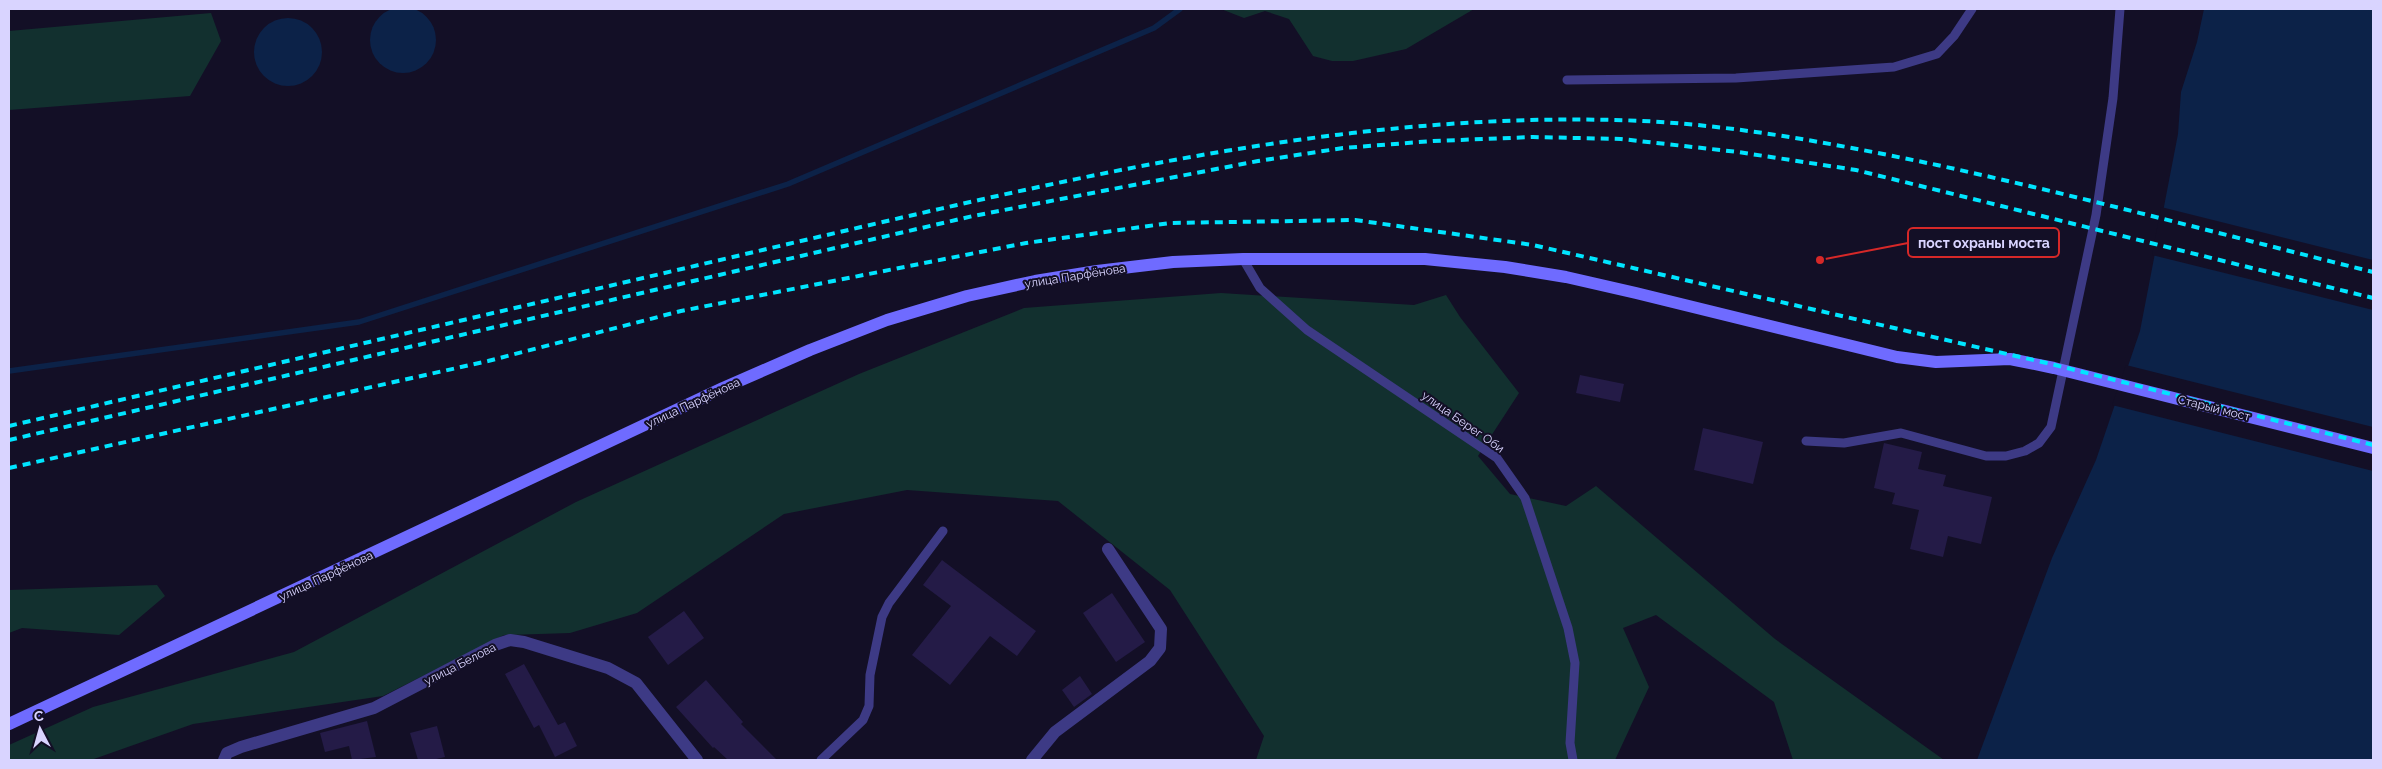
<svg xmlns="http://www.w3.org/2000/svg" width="2382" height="769" font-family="Raleway,sans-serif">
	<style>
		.green { fill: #12302f }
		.water { fill: #0c2248 }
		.pier { fill: #130f26 }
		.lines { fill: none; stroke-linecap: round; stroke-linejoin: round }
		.stream { stroke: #0c2248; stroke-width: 5.5 }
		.building { fill: #241b47 }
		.lane { stroke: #3d3a85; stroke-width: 9 }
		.street { stroke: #3d3a85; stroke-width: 12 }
		.secondary { stroke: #6f6bff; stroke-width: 12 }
		.rail { stroke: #00e5ff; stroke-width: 4; stroke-dasharray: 8 6; stroke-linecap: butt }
		.labels { text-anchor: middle; stroke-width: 4; stroke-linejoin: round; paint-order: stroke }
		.street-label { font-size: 12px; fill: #d9d4ff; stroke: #130f26 }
		.leader { fill: none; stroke: #d62828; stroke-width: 2 }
		.callout-dot { fill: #d62828; stroke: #130f26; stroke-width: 2 }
		.callout { fill: #130f26; stroke: #d62828; stroke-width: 2 }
		.callout-label { font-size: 14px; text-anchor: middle; font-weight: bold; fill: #d9d4ff }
	</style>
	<rect width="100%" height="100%" fill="#130f26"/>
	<g class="green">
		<polygon points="1221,9 1474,9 1406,49 1353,61 1332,61 1313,56 1289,19 1265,11 1244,18"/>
		<polygon points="211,13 221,41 190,96 9,110 9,31"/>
		<polygon points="1221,293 1414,305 1446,295 1460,317 1519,393 1478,456 1510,494 1566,506 1596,486 1775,639 1944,760 1793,760 1774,702 1656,615 1623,628 1649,687 1615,760 1256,760 1264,736 1170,590 1058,501 907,490 784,514 637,613 570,633 504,635 383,696 193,724 91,760 9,760 9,745 93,707 294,652 576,502 859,374 1024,308"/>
		<polygon points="157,585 165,596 119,635 22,628 9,633 9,590"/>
	</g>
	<g class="water">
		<circle cx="403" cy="40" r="33"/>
		<polygon points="2204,9 2373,9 2373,760 1977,760 2052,558 2096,460 2140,331 2178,134 2181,92 2197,42"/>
		<circle cx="288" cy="52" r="34"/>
	</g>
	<g class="pier">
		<polygon points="2161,207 2373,260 2373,310 2152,255"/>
		<polygon points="2126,365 2373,427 2373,471 2112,405"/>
	</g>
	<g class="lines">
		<polyline class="stream" points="9,371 359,322 788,184 1154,28 1180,9"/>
	</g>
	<g class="building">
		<polygon points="1580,375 1624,384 1620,402 1576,393"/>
		<polygon points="1703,428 1763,442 1753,484 1694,470"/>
		<polygon points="1884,443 1922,452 1918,469 1946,475 1943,486 1992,497 1981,544 1948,536 1943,557 1910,549 1919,510 1892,504 1895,493 1874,488"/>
		<polygon points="942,560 1036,631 1017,656 990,636 950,685 912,655 951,606 923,585"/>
		<polygon points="1112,593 1145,642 1116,662 1083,613"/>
		<polygon points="684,611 704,638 668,665 648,637"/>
		<polygon points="524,664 558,725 565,722 577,746 555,757 539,725 534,728 505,674"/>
		<polygon points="1080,676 1092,694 1074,707 1062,690"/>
		<polygon points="706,680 743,722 741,724 777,760 728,760 714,747 713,748 676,707"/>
		<polygon points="367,721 376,757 352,760 349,746 325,752 320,733"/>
		<polygon points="437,726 445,757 432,760 418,760 410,733"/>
	</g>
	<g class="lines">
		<g class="lane">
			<polyline points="1567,80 1736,78 1894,67 1937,54 1954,36 1972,9"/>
			<polyline points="1243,259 1260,288 1307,330 1497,458 1525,498 1568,628 1575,663 1570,743 1573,760"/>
			<polyline points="1806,441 1844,443 1901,433 1986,456 2006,456 2025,451 2039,443 2051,427 2096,215 2113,98 2120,9"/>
			<polyline points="821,760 863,720 869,706 870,675 882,617 889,603 943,531"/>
		</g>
		<g class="street">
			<polyline points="224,760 227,753 241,747 374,708 495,645 510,640 524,642 608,668 636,683 697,760"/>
			<polyline points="1032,760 1055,732 1150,661 1160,648 1161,629 1108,549"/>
		</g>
		<polyline class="secondary" points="9,724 723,388 810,350 887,320 967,296 1035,281 1097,271 1173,262 1243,259 1425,259 1505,267 1566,277 1636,293 1897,357 1936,362 2010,359 2054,368 2373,448"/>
		<g class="rail">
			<path d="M9,426C269,365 529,305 788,244C1060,181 1333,113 1614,120C1722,122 1831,143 1937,165C2084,197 2228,236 2373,272"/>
			<polyline points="9,440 973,216 1258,161 1343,148 1433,141 1533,137 1621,139 1738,152 1856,170 2373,298"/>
			<polyline points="9,468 488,361 681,311 1026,243 1170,223 1355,220 1533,245 2055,365 2373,445"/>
		</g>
	</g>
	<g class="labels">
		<g class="street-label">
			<text transform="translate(1075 276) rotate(-9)" y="4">улица Парфёнова</text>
			<text transform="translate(693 403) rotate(-25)" y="4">улица Парфёнова</text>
			<text transform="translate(2214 408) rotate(14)" y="4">Старый мост</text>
			<text transform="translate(1463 422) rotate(35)" y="4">улица Берег Оби</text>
			<text transform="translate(326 576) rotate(-25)" y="4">улица Парфёнова</text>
			<text transform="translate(460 664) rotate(-27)" y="4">улица Белова</text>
		</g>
	</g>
	<path class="leader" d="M1820 260L1908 243"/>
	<circle class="callout-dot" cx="1820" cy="260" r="5"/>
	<rect class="callout" x="1908" y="228" width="151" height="29" rx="5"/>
	<g class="callout-label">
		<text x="1984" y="248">пост охраны моста</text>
	</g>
	<rect width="2382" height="769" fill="none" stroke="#d9d4ff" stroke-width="20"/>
	<g transform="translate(40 729) rotate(354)" stroke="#130f26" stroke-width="4" paint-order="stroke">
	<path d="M0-4L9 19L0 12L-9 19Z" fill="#d9d4ff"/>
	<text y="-8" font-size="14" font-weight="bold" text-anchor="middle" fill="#d9d4ff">С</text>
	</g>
</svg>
